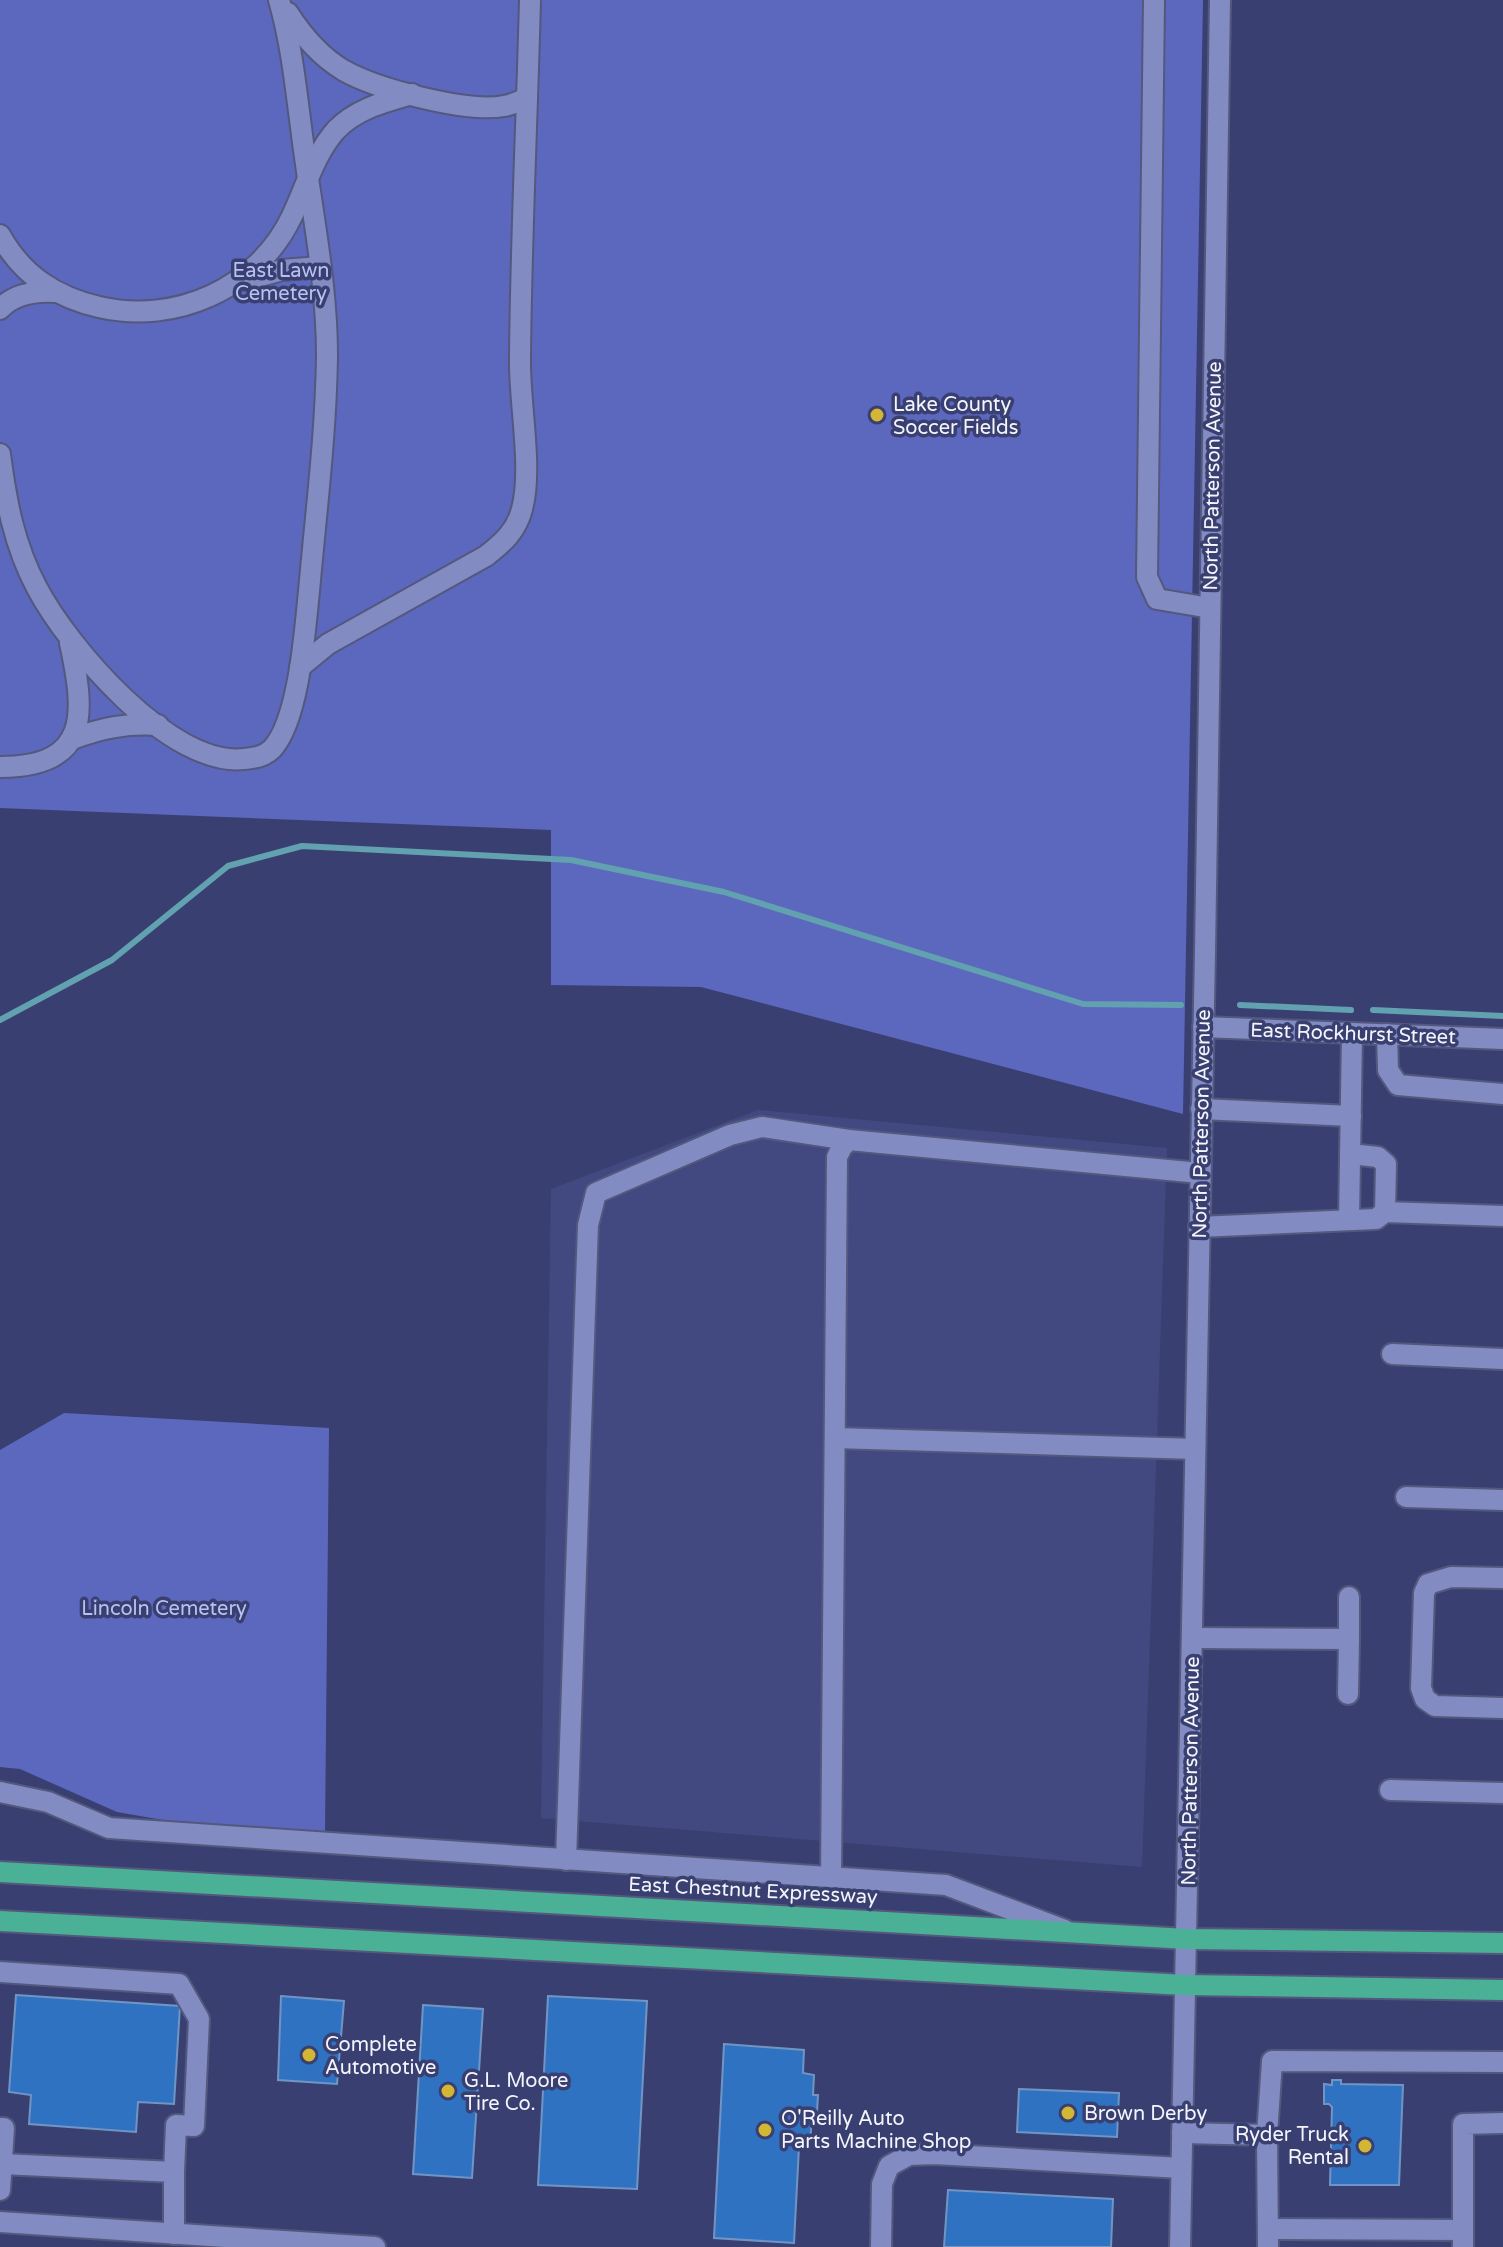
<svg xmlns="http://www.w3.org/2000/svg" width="1503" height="2247" font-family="'Varela Round',sans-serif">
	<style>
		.built { fill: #414980 }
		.green { fill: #5c68be }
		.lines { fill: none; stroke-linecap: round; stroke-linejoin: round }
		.stream { stroke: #62a1af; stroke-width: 6 }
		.building { fill: #3072c2; stroke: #7095c5; stroke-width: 2 }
		.minor-casing { stroke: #53587c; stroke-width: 24 }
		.major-casing { stroke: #53587c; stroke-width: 24 }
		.minor { stroke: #828cc3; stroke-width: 20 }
		.major { stroke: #4ab197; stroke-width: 20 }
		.poi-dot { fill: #d4b635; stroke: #394071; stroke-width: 3 }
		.labels { text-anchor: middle; stroke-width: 7; stroke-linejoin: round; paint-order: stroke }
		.park-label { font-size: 20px; fill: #b7c2f2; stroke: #394071 }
		.poi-label { font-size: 20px; fill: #f3f5fb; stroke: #394071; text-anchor: start }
		.street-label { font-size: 20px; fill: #f3f5fb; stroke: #394071 }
	</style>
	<rect width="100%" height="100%" fill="#394071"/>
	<polygon class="built" points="758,1110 1167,1148 1142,1867 541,1818 551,1189"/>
	<g class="green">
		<polygon points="0,0 1203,0 1183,1114 701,987 551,985 551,830 0,808"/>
		<polygon points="64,1413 329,1428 325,1831 291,1831 163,1820 117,1812 20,1769 0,1767 0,1450"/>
	</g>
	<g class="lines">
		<g class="stream">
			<polyline points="1240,1005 1351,1010"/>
			<polyline points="1373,1010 1503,1016"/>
			<polyline points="0,1020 112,960 228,866 302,846 571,860 724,892 1083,1004 1181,1005"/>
		</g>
	</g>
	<g class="building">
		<polygon points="16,1995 180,2006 174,2104 138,2102 136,2132 29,2124 31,2095 9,2092"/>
		<polygon points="281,1996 344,2001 337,2084 278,2080"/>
		<polygon points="548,1996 647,2001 637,2189 538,2185"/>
		<polygon points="423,2005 483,2009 472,2178 413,2174"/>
		<polygon points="724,2044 804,2050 803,2073 814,2075 813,2095 818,2095 817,2112 812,2112 810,2147 799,2147 794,2243 714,2238"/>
		<polygon points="1332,2080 1341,2080 1341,2084 1403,2085 1399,2185 1330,2185 1332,2107 1329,2104 1324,2104 1324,2084 1332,2085"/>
		<polygon points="1019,2089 1119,2093 1117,2137 1017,2132"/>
		<polygon points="948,2190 1113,2199 1111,2247 944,2247"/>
	</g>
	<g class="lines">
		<g class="minor-casing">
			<g id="minor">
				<polyline points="1154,0 1147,577 1157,599 1210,608"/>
				<path d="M288,13C302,35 320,56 343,70C376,89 467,113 504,106C512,105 520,101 527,98"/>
				<path d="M0,235C22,275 55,297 99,307C176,325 258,288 292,216C306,187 314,155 336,130C356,109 384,102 412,94"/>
				<polyline points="246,280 282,270 320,267"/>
				<path d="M0,309C14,294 35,291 54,292"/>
				<path d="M0,454C6,501 14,545 37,588C68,647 170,767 244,759C254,758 264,757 272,749C299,720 305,630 309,591C316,512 326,434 327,355C327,286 313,217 304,150C297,100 293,49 279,0"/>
				<path d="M300,667L328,644L486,556C503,543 517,530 522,509C533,468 519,402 520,358C521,239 527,119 530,0"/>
				<path d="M72,739C102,728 126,723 158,725"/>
				<path d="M0,767C91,767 85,713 70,643"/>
				<polyline points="1203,1027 1503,1039"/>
				<polyline points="1387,1034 1388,1070 1398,1085 1503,1094"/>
				<polyline points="1201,1109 1351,1116"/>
				<polyline points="1350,1154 1378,1157 1386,1164 1385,1212"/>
				<polyline points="1349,1220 1352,1033"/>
				<polyline points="1199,1227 1376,1219 1385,1212 1503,1216"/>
				<polyline points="1392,1354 1503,1359"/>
				<polyline points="835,1438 1195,1449"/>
				<polyline points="1406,1497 1503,1500"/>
				<polyline points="1503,1578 1451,1577 1428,1584 1424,1593 1421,1688 1425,1699 1435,1706 1503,1708"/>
				<polyline points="1192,1638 1349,1639 1349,1597"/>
				<polyline points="1348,1694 1349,1639"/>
				<polyline points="1390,1790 1503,1793"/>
				<polyline points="0,1792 48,1802 109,1828 946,1885 1065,1930"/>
				<polyline points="566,1860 588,1225 596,1193 730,1135 762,1127 849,1140"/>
				<polyline points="831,1877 837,1157 842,1147 849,1140 1200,1173"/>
				<polyline points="0,1972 179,1984 199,2019 194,2126 176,2125 174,2172"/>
				<polyline points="0,2128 4,2128 0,2190"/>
				<polyline points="1182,2133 1267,2135 1272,2061 1503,2062"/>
				<polyline points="1267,2135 1268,2247"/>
				<polyline points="2,2164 174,2172 174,2234"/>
				<polyline points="0,2222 375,2247"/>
				<polyline points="1268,2229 1463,2230"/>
				<polyline points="881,2247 882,2184 889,2166 909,2155 934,2154 1181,2168"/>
				<polyline points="1180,2247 1205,952 1220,0"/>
				<polyline points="1463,2247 1463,2124 1503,2123"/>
			</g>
		</g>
		<g class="major-casing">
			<g id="major">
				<polyline points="0,1872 1187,1939 1503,1943"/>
				<polyline points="0,1921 1185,1985 1503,1990"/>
			</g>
		</g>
		<use href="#minor" class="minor"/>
		<use href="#major" class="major"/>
	</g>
	<g class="poi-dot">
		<circle cx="877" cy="415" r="8"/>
		<circle cx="309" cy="2055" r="8"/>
		<circle cx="448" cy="2091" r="8"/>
		<circle cx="1068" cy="2113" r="8"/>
		<circle cx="765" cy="2130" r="8"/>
		<circle cx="1365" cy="2146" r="8"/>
	</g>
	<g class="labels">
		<g class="park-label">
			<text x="281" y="277">East Lawn<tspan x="281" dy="23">Cemetery</tspan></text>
			<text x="164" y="1615">Lincoln Cemetery</text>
		</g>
		<g class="poi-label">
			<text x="893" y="411">Lake County<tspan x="893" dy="23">Soccer Fields</tspan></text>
			<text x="325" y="2051">Complete<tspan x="325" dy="23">Automotive</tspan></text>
			<text x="464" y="2087">G.L. Moore<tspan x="464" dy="23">Tire Co.</tspan></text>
			<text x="1084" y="2120">Brown Derby</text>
			<text x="781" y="2125">O'Reilly Auto<tspan x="781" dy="23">Parts Machine Shop</tspan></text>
			<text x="1349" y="2141" text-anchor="end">Ryder Truck<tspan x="1349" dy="23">Rental</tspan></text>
		</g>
		<g class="street-label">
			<text transform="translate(1212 476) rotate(-89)" y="7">North Patterson Avenue</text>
			<text transform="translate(1353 1033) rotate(2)" y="7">East Rockhurst Street</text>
			<text transform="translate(1201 1124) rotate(-89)" y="7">North Patterson Avenue</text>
			<text transform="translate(1190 1771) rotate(-89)" y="7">North Patterson Avenue</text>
			<text transform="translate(753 1890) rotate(3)" y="7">East Chestnut Expressway</text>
		</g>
	</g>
</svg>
